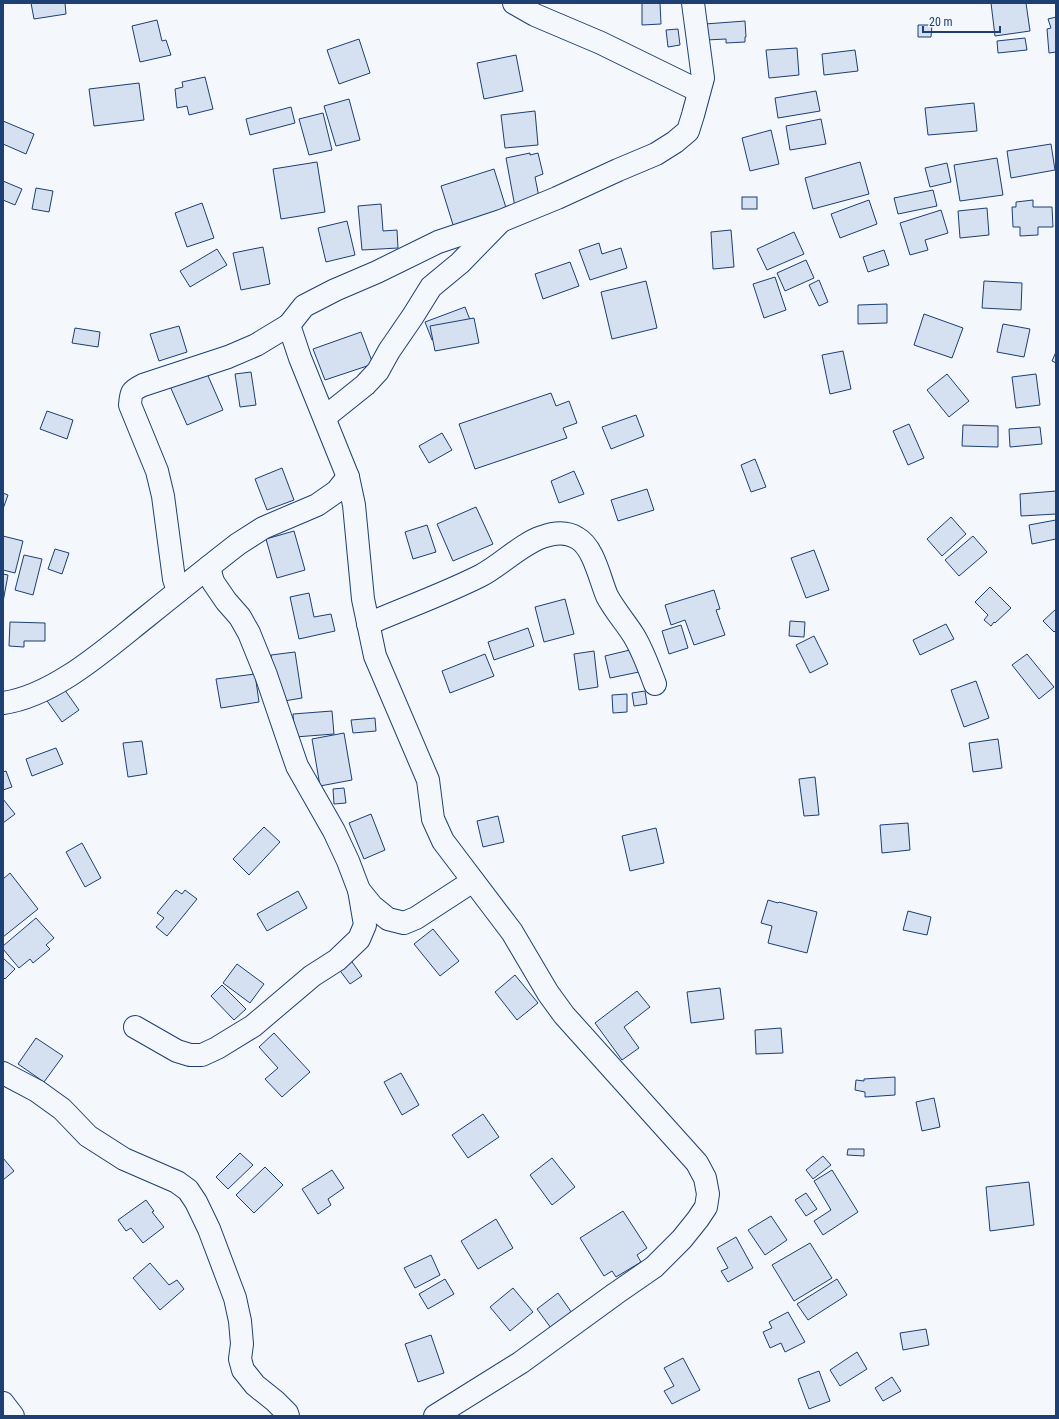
<svg xmlns="http://www.w3.org/2000/svg" width="1059" height="1419" font-family="'Roboto Condensed',sans-serif">
	<style>
		.building { fill: #d5e0f0; stroke: #1d3f73 }
		.lines { fill: none; stroke-linecap: round; stroke-linejoin: round }
		.minor-casing { stroke: #1d3f73; stroke-width: 24 }
		.minor { stroke: #f4f7fb; stroke-width: 22 }
	</style>
	<rect width="100%" height="100%" fill="#f4f7fb"/>
	<g class="building">
		<polygon points="31,3 65,3 66,14 34,19"/>
		<polygon points="642,3 660,3 661,24 642,25"/>
		<polygon points="991,3 1026,3 1030,31 995,36"/>
		<polygon points="1056,17 1056,52 1049,53 1047,29 1051,28 1048,19"/>
		<polygon points="157,20 162,41 166,40 171,55 140,62 132,26"/>
		<polygon points="745,21 746,37 745,37 745,42 726,43 726,39 706,40 705,24"/>
		<polygon points="918,25 932,25 931,37 918,37"/>
		<polygon points="678,29 680,45 668,47 666,30"/>
		<polygon points="1025,38 1027,50 998,53 997,41"/>
		<polygon points="359,39 370,73 339,84 327,50"/>
		<polygon points="797,48 799,75 769,78 766,50"/>
		<polygon points="855,50 858,71 824,75 822,54"/>
		<polygon points="516,55 523,91 484,99 477,63"/>
		<polygon points="205,77 213,109 189,115 187,106 177,108 175,89 183,87 182,82"/>
		<polygon points="139,83 144,120 94,126 89,89"/>
		<polygon points="816,91 820,111 778,118 775,98"/>
		<polygon points="349,99 360,140 336,146 324,106"/>
		<polygon points="974,103 977,131 928,135 925,108"/>
		<polygon points="291,107 295,123 250,135 246,119"/>
		<polygon points="535,111 538,145 505,148 501,115"/>
		<polygon points="323,113 332,150 309,155 299,119"/>
		<polygon points="821,119 826,144 790,150 786,126"/>
		<polygon points="3,121 34,134 26,154 3,144"/>
		<polygon points="771,130 779,164 750,171 742,138"/>
		<polygon points="1051,144 1055,170 1011,178 1007,151"/>
		<polygon points="530,153 530,155 538,153 543,174 535,177 540,202 515,207 506,158"/>
		<polygon points="997,158 1003,195 960,201 954,165"/>
		<polygon points="317,162 325,212 281,219 273,169"/>
		<polygon points="860,162 869,194 813,209 805,178"/>
		<polygon points="947,163 951,182 930,187 925,168"/>
		<polygon points="494,169 507,211 454,228 441,186"/>
		<polygon points="3,181 22,189 15,205 3,200"/>
		<polygon points="36,188 53,191 49,212 32,209"/>
		<polygon points="933,190 937,206 898,214 894,198"/>
		<rect x="742" y="197" width="15" height="12"/>
		<polygon points="869,200 877,224 840,238 831,214"/>
		<polygon points="1033,200 1033,207 1052,207 1053,227 1038,227 1038,235 1020,236 1020,227 1013,227 1012,207 1016,207 1016,202"/>
		<polygon points="202,203 214,238 187,247 175,213"/>
		<polygon points="381,204 383,231 397,230 398,248 362,250 358,206"/>
		<polygon points="987,208 989,235 960,238 958,211"/>
		<polygon points="941,210 948,233 925,240 928,250 910,255 900,223"/>
		<polygon points="347,221 355,255 326,262 318,228"/>
		<polygon points="731,230 734,267 713,269 711,232"/>
		<polygon points="794,232 804,254 767,270 757,249"/>
		<polygon points="599,243 602,254 621,248 627,268 590,280 579,250"/>
		<polygon points="263,247 270,284 241,290 233,253"/>
		<polygon points="217,249 227,265 190,287 180,271"/>
		<polygon points="884,250 889,265 868,272 863,257"/>
		<polygon points="806,260 814,278 785,291 777,273"/>
		<polygon points="570,262 579,286 543,299 535,274"/>
		<polygon points="775,277 786,310 764,318 753,284"/>
		<polygon points="819,280 828,302 819,306 809,285"/>
		<polygon points="646,281 657,328 612,339 601,292"/>
		<polygon points="984,281 1022,283 1021,310 982,308"/>
		<polygon points="887,304 887,323 858,324 858,305"/>
		<polygon points="465,307 472,325 432,340 425,322"/>
		<polygon points="924,314 963,328 952,358 914,345"/>
		<polygon points="474,318 479,343 435,351 430,326"/>
		<polygon points="1003,324 1030,329 1024,357 997,352"/>
		<polygon points="179,326 187,352 159,361 150,334"/>
		<polygon points="75,328 100,332 98,347 72,343"/>
		<polygon points="361,332 373,364 325,380 313,349"/>
		<polygon points="843,351 851,389 830,394 822,355"/>
		<polygon points="1056,352 1056,363 1052,361"/>
		<polygon points="205,369 223,410 187,425 169,384"/>
		<polygon points="251,372 256,405 240,407 235,374"/>
		<polygon points="947,374 969,401 949,417 927,390"/>
		<polygon points="1036,374 1040,405 1016,408 1012,377"/>
		<polygon points="551,393 556,406 569,401 577,423 563,428 567,438 475,469 459,424"/>
		<polygon points="47,411 73,420 67,439 40,429"/>
		<polygon points="636,415 644,436 611,449 602,427"/>
		<polygon points="909,424 924,458 908,465 893,431"/>
		<polygon points="963,425 998,426 998,447 962,446"/>
		<polygon points="1040,427 1042,444 1010,447 1009,429"/>
		<polygon points="442,433 452,450 429,463 419,446"/>
		<polygon points="755,459 766,487 751,492 741,465"/>
		<polygon points="282,468 294,500 267,510 255,479"/>
		<polygon points="574,471 584,494 559,503 551,481"/>
		<polygon points="647,489 654,510 618,521 611,500"/>
		<polygon points="1056,491 1056,514 1021,516 1020,494"/>
		<polygon points="3,493 8,495 3,509"/>
		<polygon points="476,507 493,544 453,561 437,524"/>
		<polygon points="951,517 966,534 942,556 927,539"/>
		<polygon points="1056,520 1056,539 1032,544 1029,525"/>
		<polygon points="427,525 436,552 413,559 405,532"/>
		<polygon points="294,531 305,570 277,578 266,539"/>
		<polygon points="3,536 23,541 15,573 3,570"/>
		<polygon points="973,536 987,552 959,576 945,560"/>
		<polygon points="55,549 69,553 62,574 48,569"/>
		<polygon points="814,550 829,590 806,598 791,558"/>
		<polygon points="24,555 42,559 33,595 15,590"/>
		<polygon points="3,574 8,575 3,602"/>
		<polygon points="990,587 1011,608 995,623 994,622 991,626 984,620 988,615 975,602"/>
		<polygon points="714,590 720,609 716,610 725,635 694,645 685,620 671,625 665,605"/>
		<polygon points="309,593 314,617 331,614 335,631 299,639 290,597"/>
		<polygon points="565,599 574,634 544,642 535,607"/>
		<polygon points="1056,609 1056,630 1054,632 1043,621"/>
		<polygon points="790,621 805,622 804,637 789,636"/>
		<polygon points="10,622 45,623 45,641 24,641 24,647 9,646"/>
		<polygon points="946,624 954,639 920,655 913,640"/>
		<polygon points="681,625 688,648 669,654 662,631"/>
		<polygon points="528,628 534,646 494,660 488,642"/>
		<polygon points="814,636 828,664 810,673 796,645"/>
		<polygon points="634,649 639,672 610,678 605,656"/>
		<polygon points="594,651 598,687 579,690 574,654"/>
		<polygon points="295,652 302,698 278,702 271,655"/>
		<polygon points="485,654 494,676 450,693 442,671"/>
		<polygon points="1027,654 1054,687 1039,699 1012,665"/>
		<polygon points="255,674 259,702 221,708 216,679"/>
		<polygon points="976,681 989,718 964,727 951,690"/>
		<polygon points="62,686 79,710 62,722 45,698"/>
		<polygon points="645,691 647,704 634,706 632,693"/>
		<polygon points="627,694 627,712 613,713 612,695"/>
		<polygon points="332,711 334,734 295,737 293,714"/>
		<polygon points="375,718 376,731 353,733 351,720"/>
		<polygon points="344,733 352,780 320,786 312,739"/>
		<polygon points="998,739 1002,768 973,772 969,743"/>
		<polygon points="142,741 147,774 128,777 123,743"/>
		<polygon points="56,748 63,764 32,776 26,759"/>
		<polygon points="6,771 12,787 3,790 3,772"/>
		<polygon points="815,777 819,815 804,816 799,779"/>
		<polygon points="344,788 346,803 334,804 333,789"/>
		<polygon points="3,799 15,814 3,823"/>
		<polygon points="371,814 385,850 364,859 349,823"/>
		<polygon points="498,816 504,842 483,847 477,821"/>
		<polygon points="908,823 910,850 882,853 880,825"/>
		<polygon points="264,827 280,842 249,875 233,859"/>
		<polygon points="656,828 664,863 630,871 622,836"/>
		<polygon points="82,843 101,878 85,887 66,852"/>
		<polygon points="10,873 38,909 3,937 3,879"/>
		<polygon points="176,890 182,894 185,890 197,899 167,936 156,927 164,918 157,913"/>
		<polygon points="298,891 307,908 267,931 257,914"/>
		<polygon points="768,900 778,903 779,902 817,912 807,953 768,943 772,926 761,923"/>
		<polygon points="908,911 931,917 927,935 903,930"/>
		<polygon points="36,918 54,938 46,945 50,949 33,963 30,959 19,968 3,949 3,946"/>
		<polygon points="433,929 459,961 440,976 414,944"/>
		<polygon points="3,958 15,969 5,979 3,977"/>
		<polygon points="350,959 362,976 350,984 338,968"/>
		<polygon points="237,964 264,984 250,1003 223,983"/>
		<polygon points="515,975 538,1003 517,1020 495,992"/>
		<polygon points="222,985 246,1009 234,1020 211,996"/>
		<polygon points="720,988 724,1019 691,1023 687,992"/>
		<polygon points="637,991 650,1007 624,1027 639,1048 622,1060 595,1023"/>
		<polygon points="781,1028 783,1053 756,1054 755,1030"/>
		<polygon points="274,1033 310,1072 282,1097 265,1079 278,1068 259,1047"/>
		<polygon points="36,1038 63,1056 44,1082 18,1064"/>
		<polygon points="401,1073 419,1105 402,1115 384,1082"/>
		<polygon points="895,1077 895,1095 865,1097 865,1092 855,1090 856,1080 864,1081 864,1079"/>
		<polygon points="934,1098 940,1127 922,1131 916,1102"/>
		<polygon points="483,1114 499,1137 468,1158 452,1135"/>
		<polygon points="848,1149 864,1149 864,1156 847,1155"/>
		<polygon points="240,1153 253,1165 228,1189 216,1177"/>
		<polygon points="823,1156 831,1165 813,1179 806,1170"/>
		<polygon points="3,1158 14,1171 3,1180"/>
		<polygon points="552,1158 575,1187 552,1205 530,1175"/>
		<polygon points="265,1167 283,1185 254,1213 236,1195"/>
		<polygon points="332,1170 344,1188 328,1199 331,1205 318,1214 302,1189"/>
		<polygon points="832,1170 858,1212 823,1235 814,1221 831,1210 814,1181"/>
		<polygon points="1029,1182 1034,1225 990,1231 986,1187"/>
		<polygon points="806,1193 817,1209 806,1216 795,1200"/>
		<polygon points="146,1200 154,1211 152,1212 164,1227 143,1243 131,1228 126,1231 118,1220"/>
		<polygon points="623,1211 647,1248 637,1255 641,1262 616,1277 612,1271 604,1276 580,1238"/>
		<polygon points="771,1216 787,1240 765,1255 748,1230"/>
		<polygon points="496,1219 513,1248 478,1269 461,1241"/>
		<polygon points="736,1237 753,1268 728,1282 721,1271 728,1268 717,1248"/>
		<polygon points="810,1243 832,1278 794,1301 772,1265"/>
		<polygon points="431,1255 440,1275 415,1288 404,1268"/>
		<polygon points="150,1263 169,1285 177,1280 184,1289 160,1310 133,1278"/>
		<polygon points="445,1279 454,1294 428,1309 419,1294"/>
		<polygon points="837,1279 847,1295 808,1320 797,1304"/>
		<polygon points="513,1288 533,1312 510,1331 490,1307"/>
		<polygon points="558,1293 572,1313 551,1328 537,1309"/>
		<polygon points="788,1312 805,1342 785,1352 781,1343 770,1348 763,1332 772,1328 769,1322"/>
		<polygon points="926,1329 929,1345 903,1350 900,1333"/>
		<polygon points="431,1335 444,1373 418,1382 405,1344"/>
		<polygon points="857,1352 867,1369 840,1386 830,1370"/>
		<polygon points="683,1358 700,1390 672,1404 664,1391 674,1386 664,1368"/>
		<polygon points="819,1371 830,1401 809,1409 798,1379"/>
		<polygon points="892,1377 901,1391 883,1401 875,1388"/>
	</g>
	<g class="lines">
		<g class="minor-casing">
			<g id="minor">
				<polyline points="514,3 535,15 601,43 699,91"/>
				<polyline points="289,325 300,358 348,477 354,505 363,599 375,656 428,780 433,819 443,841 512,932 548,993 564,1015 697,1163 705,1178 708,1194 706,1207 698,1219 682,1239 654,1267 615,1294 520,1363 435,1416"/>
				<polyline points="325,417 365,385 378,371 389,351 413,316 431,287 460,263 499,223"/>
				<polyline points="209,567 213,582 226,601 240,617 249,633 266,675 297,766 334,831 348,861 359,890 372,906 388,919 404,923 416,918 473,881"/>
				<path d="M178,591L174,579L163,496L157,471L130,405C131,392 131,391 143,385L228,357L256,345L289,325L304,306L335,290L377,272L438,242L501,221L557,198L618,170L656,154L675,142L688,131L693,115L703,78L693,3"/>
				<path d="M368,624C405,608 444,594 480,576C500,566 521,544 542,537C553,533 566,531 577,538C594,547 600,580 607,596C615,611 626,623 634,636C643,651 649,668 655,684"/>
				<path d="M3,703C54,696 106,649 145,618C176,593 207,568 238,544L263,528L317,505L337,491L348,477"/>
				<polyline points="135,1027 177,1051 190,1055 202,1055 217,1048 253,1026 312,976 337,960 359,939 365,925 359,890"/>
				<polyline points="3,1073 37,1091 62,1109 88,1136 124,1159 177,1182 188,1190 196,1202 209,1229 235,1298 240,1321 242,1344 240,1359 243,1370 255,1385 275,1401 287,1413 288,1416"/>
				<polyline points="3,1403 13,1416"/>
			</g>
		</g>
		<use href="#minor" class="minor"/>
	</g>
	<rect width="1059" height="1419" fill="none" stroke="#1d3f73" stroke-width="8"/>
	<path d="M923 26v6h77v-6" fill="none" stroke="#1d3f73" stroke-width="2"/>
	<text x="929" y="26" font-size="12" fill="#1d3f73" stroke="#f4f7fb" stroke-width="3" paint-order="stroke">20 m</text>
</svg>
